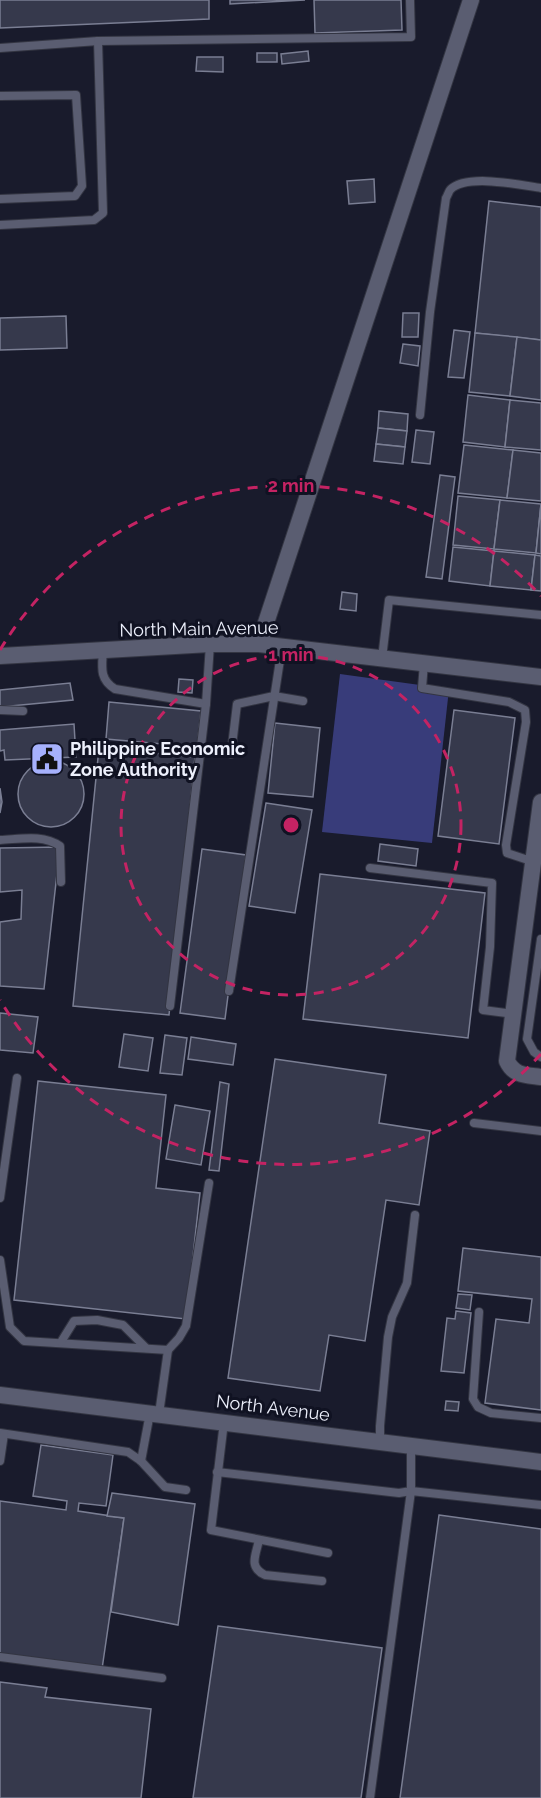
<svg xmlns="http://www.w3.org/2000/svg" width="541" height="1798" font-family="Raleway,sans-serif">
	<style>
		.grass { fill: #383c7a }
		.building { fill: #36394c; stroke: #7a7e93; stroke-width: 1.5 }
		.lines { fill: none; stroke-linecap: round; stroke-linejoin: round }
		.lane-casing { stroke: #333542; stroke-width: 10 }
		.street-casing { stroke: #333542; stroke-width: 18 }
		.lane { stroke: #5a5d71; stroke-width: 8 }
		.street { stroke: #5a5d71; stroke-width: 16 }
		.ring { fill: none; stroke: #c42363; stroke-width: 3; stroke-dasharray: 10 8 }
		.labels { text-anchor: middle; stroke-width: 6; stroke-linejoin: round; paint-order: stroke }
		.street-label { font-size: 18px; fill: #edf0fc; stroke: #101222 }
		.poi-label { font-size: 18px; font-weight: bold; fill: #edf0fc; stroke: #101222; text-anchor: start }
		.centre { fill: #c42363; stroke: #101222; stroke-width: 3 }
		.ring-label { font-size: 18px; text-anchor: middle; font-weight: bold; fill: #c42363; stroke: #101222; stroke-width: 6; stroke-linejoin: round; paint-order: stroke }
	</style>
	<rect width="100%" height="100%" fill="#191b2c"/>
	<polygon class="grass" points="340,674 449,689 432,843 322,832"/>
	<g class="building">
		<polygon points="0,0 209,0 209,19 0,28"/>
		<polygon points="230,0 305,0 230,4"/>
		<polygon points="314,0 401,0 402,30 315,33"/>
		<polygon points="308,51 309,61 282,64 281,54"/>
		<rect x="257" y="53" width="20" height="9"/>
		<polygon points="197,57 223,57 223,72 196,71"/>
		<polygon points="374,179 375,202 349,204 347,181"/>
		<polygon points="489,201 541,207 541,340 475,333"/>
		<polygon points="403,313 419,313 418,337 402,337"/>
		<polygon points="66,316 67,348 0,350 0,318"/>
		<polygon points="454,330 470,332 464,378 448,377"/>
		<polygon points="475,333 517,337 510,396 469,392"/>
		<polygon points="517,337 541,340 541,400 510,396"/>
		<polygon points="403,344 420,346 418,366 400,363"/>
		<polygon points="468,395 510,400 505,447 463,442"/>
		<polygon points="510,400 541,403 541,450 505,447"/>
		<polygon points="379,411 408,414 407,431 378,428"/>
		<polygon points="378,428 407,431 405,447 376,444"/>
		<polygon points="416,430 434,432 430,464 412,462"/>
		<polygon points="376,444 405,447 403,464 374,461"/>
		<polygon points="464,445 513,450 507,498 458,493"/>
		<polygon points="513,450 541,453 541,501 507,498"/>
		<polygon points="440,475 455,477 442,579 426,577"/>
		<polygon points="458,496 500,500 494,549 453,545"/>
		<polygon points="500,500 541,504 536,553 494,549"/>
		<polygon points="541,504 541,554 536,553"/>
		<polygon points="453,547 494,551 490,586 449,581"/>
		<polygon points="494,551 535,555 531,590 490,586"/>
		<polygon points="535,555 541,556 541,591 531,590"/>
		<polygon points="342,592 357,594 356,611 340,609"/>
		<polygon points="179,679 193,680 192,693 178,692"/>
		<polygon points="70,683 73,700 0,707 0,690"/>
		<polygon points="109,702 201,711 197,747 106,739"/>
		<polygon points="454,710 515,718 499,844 438,836"/>
		<polygon points="275,723 320,728 313,797 268,793"/>
		<polygon points="74,724 76,757 5,760 4,750 0,751 0,730"/>
		<polygon points="99,748 195,757 169,1015 73,1006"/>
		<circle cx="51" cy="794" r="33"/>
		<polygon points="0,788 2,802 0,813"/>
		<polygon points="266,803 312,810 295,913 249,906"/>
		<polygon points="380,844 418,849 416,866 378,861"/>
		<polygon points="60,847 44,989 0,986 0,922 21,919 22,890 0,892 0,848"/>
		<polygon points="202,849 246,855 225,1019 180,1013"/>
		<polygon points="320,874 485,893 468,1038 303,1019"/>
		<polygon points="0,1013 38,1017 33,1053 0,1050"/>
		<polygon points="124,1034 153,1038 148,1071 119,1067"/>
		<polygon points="165,1035 187,1038 182,1075 160,1073"/>
		<polygon points="191,1037 236,1044 233,1065 188,1059"/>
		<polygon points="275,1059 386,1075 379,1123 430,1131 419,1205 386,1200 365,1341 329,1335 320,1391 228,1378"/>
		<polygon points="38,1081 166,1095 156,1188 200,1193 186,1319 14,1300"/>
		<polygon points="220,1082 229,1084 219,1171 209,1170"/>
		<polygon points="175,1105 210,1111 201,1165 166,1159"/>
		<polygon points="463,1248 541,1257 541,1410 485,1403 496,1319 529,1323 532,1299 458,1291"/>
		<polygon points="458,1294 472,1295 470,1310 456,1308"/>
		<polygon points="456,1311 471,1313 464,1373 441,1371 447,1318 455,1319"/>
		<polygon points="446,1401 459,1402 458,1411 445,1410"/>
		<polygon points="41,1445 113,1455 106,1506 79,1503 78,1511 124,1518 102,1669 0,1655 0,1501 66,1510 67,1501 33,1496"/>
		<polygon points="112,1493 195,1504 178,1625 111,1612 124,1518 107,1516"/>
		<polygon points="439,1515 541,1529 541,1798 400,1798"/>
		<polygon points="218,1626 382,1648 361,1798 193,1798"/>
		<polygon points="0,1682 47,1688 45,1697 151,1709 141,1798 0,1798"/>
	</g>
	<g class="lines">
		<g class="lane-casing">
			<g id="lane">
				<polyline points="0,48 98,41 411,37 410,0"/>
				<polyline points="0,96 76,95 82,186 75,196 0,199"/>
				<polyline points="0,225 94,220 103,213 98,41"/>
				<path d="M420,415L430,312L446,198C447,197 449,191 450,190C466,173 520,185 541,188"/>
				<path d="M103,650C102,667 99,679 115,689L206,704"/>
				<polyline points="382,658 389,600 541,615"/>
				<polyline points="424,663 422,688 509,702 525,710 526,722 506,845 507,853 534,862"/>
				<polyline points="0,710 23,711"/>
				<polyline points="231,754 237,704 274,696 303,701"/>
				<path d="M0,840C21,839 43,834 60,846L61,882"/>
				<polyline points="370,868 492,883 490,947 483,1010 514,1014"/>
				<polyline points="541,939 527,1039 534,1052 541,1057"/>
				<polyline points="229,991 282,647"/>
				<polyline points="170,1006 206,704 210,644"/>
				<polyline points="474,1123 541,1131"/>
				<polyline points="0,1198 17,1078"/>
				<polyline points="0,1260 10,1327 24,1341 168,1350"/>
				<polyline points="479,1312 473,1399 478,1407 491,1413 541,1418"/>
				<polyline points="61,1342 74,1321 97,1320 123,1325 146,1348"/>
				<polyline points="159,1414 168,1350 179,1338 186,1326 209,1183"/>
				<polyline points="224,1422 211,1530 328,1553"/>
				<polyline points="0,1433 128,1452 141,1461 165,1487 186,1490"/>
				<polyline points="380,1442 380,1426 388,1337 392,1317 407,1283 415,1215"/>
				<polyline points="0,1461 4,1434"/>
				<polyline points="141,1461 150,1413"/>
				<polyline points="217,1472 399,1493 411,1491 411,1446"/>
				<path d="M259,1540C256,1555 248,1567 265,1575L322,1581"/>
				<polyline points="0,1657 162,1678"/>
				<polyline points="370,1798 411,1491 541,1505"/>
			</g>
		</g>
		<g class="street-casing">
			<g id="street">
				<polyline points="259,644 471,0"/>
				<polyline points="0,656 210,644 259,644 541,677"/>
				<path d="M541,802L507,1061C514,1076 526,1075 541,1077"/>
				<polyline points="0,1395 541,1462"/>
			</g>
		</g>
		<use href="#lane" class="lane"/>
		<use href="#street" class="street"/>
	</g>
	<g class="ring">
		<circle cx="291" cy="825" r="170"/>
		<path d="M541 1054A339 339 0 0 1 0 1000M0 650A339 339 0 0 1 541 596"/>
	</g>
	<defs>
		<g id="civic-square" transform="scale(1.725)"><rect x="-9" y="-9" width="18" height="18" rx="4" fill="#a6b1fc" stroke="#101222"/><path d="M-.6-6.5H3V-4.5H.6V-3L4-1V1h2V6H-6V1h2V-1L-.6-3ZM-1.2 2.5V6h2.4V2.5Z" fill="#111"/></g>
	</defs>
	<g fill-rule="evenodd">
		<use href="#civic-square" x="47" y="759"/>
	</g>
	<g class="labels">
		<g class="street-label">
			<text transform="translate(199 629) rotate(-1)" y="6">North Main Avenue</text>
			<text transform="translate(273 1408) rotate(7)" y="6">North Avenue</text>
		</g>
		<g class="poi-label">
			<text x="70" y="755">Philippine Economic<tspan x="70" dy="21">Zone Authority</tspan></text>
		</g>
	</g>
	<circle cx="291" cy="825" r="9" class="centre"/>
	<g class="ring-label">
		<text x="291" y="492">2 min</text>
		<text x="291" y="661">1 min</text>
	</g>
</svg>
